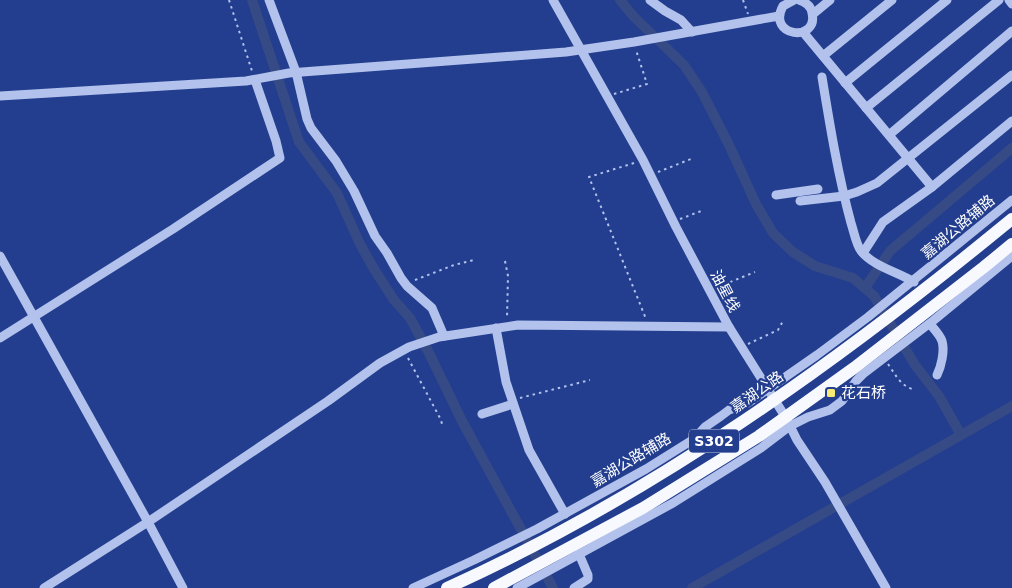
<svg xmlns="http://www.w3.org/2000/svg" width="1012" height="588" font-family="'DejaVu Sans','Noto Sans SC',sans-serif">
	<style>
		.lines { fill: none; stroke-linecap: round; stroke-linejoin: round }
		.canal { stroke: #364a86; stroke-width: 10 }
		.path { stroke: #b2c2ec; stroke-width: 2; stroke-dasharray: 2.5 4; stroke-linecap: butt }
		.minor { stroke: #b2c2ec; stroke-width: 9 }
		.major { stroke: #f7f9ff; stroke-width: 12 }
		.poi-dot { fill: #f7ea75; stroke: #233e8e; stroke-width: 2 }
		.labels { text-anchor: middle; stroke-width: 4.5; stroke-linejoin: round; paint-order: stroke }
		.shield { fill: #233e8e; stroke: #bdc5dd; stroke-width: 1 }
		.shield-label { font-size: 14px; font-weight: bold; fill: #fff }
		.street-label { font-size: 15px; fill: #fff; stroke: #233e8e }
		.poi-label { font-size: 15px; fill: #fff; stroke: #233e8e; text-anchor: start }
	</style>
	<rect width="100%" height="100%" fill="#233e8e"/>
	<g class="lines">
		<g class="canal">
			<polyline points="252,0 299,142 337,193 360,244 374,269 394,300 410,318 429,353 462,421 553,588"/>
			<polyline points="620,0 634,17 684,65 702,92 729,145 756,204 773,233 793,252 815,266 853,278 874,296 915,365 939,396 961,435"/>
			<polyline points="865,288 890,251 1012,148"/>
			<polyline points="692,588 1012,406"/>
		</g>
		<g class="path">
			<polyline points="229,0 252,71"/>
			<polyline points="743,0 748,14"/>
			<polyline points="614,94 647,84 636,50"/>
			<polyline points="634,163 589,177 646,319"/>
			<polyline points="658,172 691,159"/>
			<polyline points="680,219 704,210"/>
			<polyline points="505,261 508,276 507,318"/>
			<polyline points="415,280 454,265 474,260"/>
			<polyline points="718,287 755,272"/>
			<polyline points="748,344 778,330 783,321"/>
			<polyline points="408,358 441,420 442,424"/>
			<path d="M888,364C895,374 900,385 912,389"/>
			<polyline points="520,398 590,380"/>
		</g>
		<g class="minor">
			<polyline points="269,0 296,72 307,119 311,128 336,161 354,191 375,236 387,253 401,278 407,286 432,308 444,336"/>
			<polyline points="553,0 643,160 676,227 729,327 786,418 797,440 825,482 886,588"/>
			<polyline points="650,0 665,11 681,20 692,32"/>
			<path d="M794,0L783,6C766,37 819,43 812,13C811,5 805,2 799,0"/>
			<polyline points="1009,0 1012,4"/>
			<polyline points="813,14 830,0"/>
			<polyline points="803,32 932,187"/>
			<polyline points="823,56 892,0"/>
			<path d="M822,77C830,126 838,175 851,223C854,232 856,244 861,251C874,267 898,272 914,282"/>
			<polyline points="845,83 947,0"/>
			<polyline points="0,96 246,81 289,73 566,52 634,42 779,16"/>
			<polyline points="866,108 999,0"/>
			<polyline points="889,135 1012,31"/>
			<polyline points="776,195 818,189"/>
			<polyline points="800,201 844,196 857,192 877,183 1012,75"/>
			<polyline points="863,253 883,222 932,187 1012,121"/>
			<polyline points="0,256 148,522 183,588"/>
			<path d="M930,324C934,329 940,335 942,341C945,351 941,367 937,375"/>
			<polyline points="496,328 506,382 529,450 565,514"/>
			<polyline points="0,338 173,229 280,158 276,141 255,80"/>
			<polyline points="482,414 513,404"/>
			<polyline points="44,588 148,522 328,401 380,363 409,347 439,337 518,325 729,327"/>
			<polyline points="413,588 474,560 537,529 646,469 694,439 705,427 721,416 729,410 748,403 817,355 868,317 1012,200"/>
			<polyline points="517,588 673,503 761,448 790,426 808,417 830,410 842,401 856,381 863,374 934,320 1012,256"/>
			<polyline points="574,588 588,579 588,575 579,554"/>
		</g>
		<g class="major">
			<path d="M447,588C653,495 838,362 1012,219"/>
			<polyline points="494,588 643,508 759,436 854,368 984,267 1012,244"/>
		</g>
	</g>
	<rect class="poi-dot" x="826" y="388" width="10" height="10" rx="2.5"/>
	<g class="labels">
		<rect class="shield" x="689" y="429.5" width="50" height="23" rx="4"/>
		<g class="shield-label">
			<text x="714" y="446">S302</text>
		</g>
		<g class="street-label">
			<text transform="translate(958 227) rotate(-40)" y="5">嘉湖公路辅路</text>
			<text transform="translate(725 291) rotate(62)" y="5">油星线</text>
			<text transform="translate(757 392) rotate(-35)" y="5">嘉湖公路</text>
			<text transform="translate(631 460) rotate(-31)" y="5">嘉湖公路辅路</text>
		</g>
		<g class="poi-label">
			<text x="841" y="398">花石桥</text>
		</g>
	</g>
</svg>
